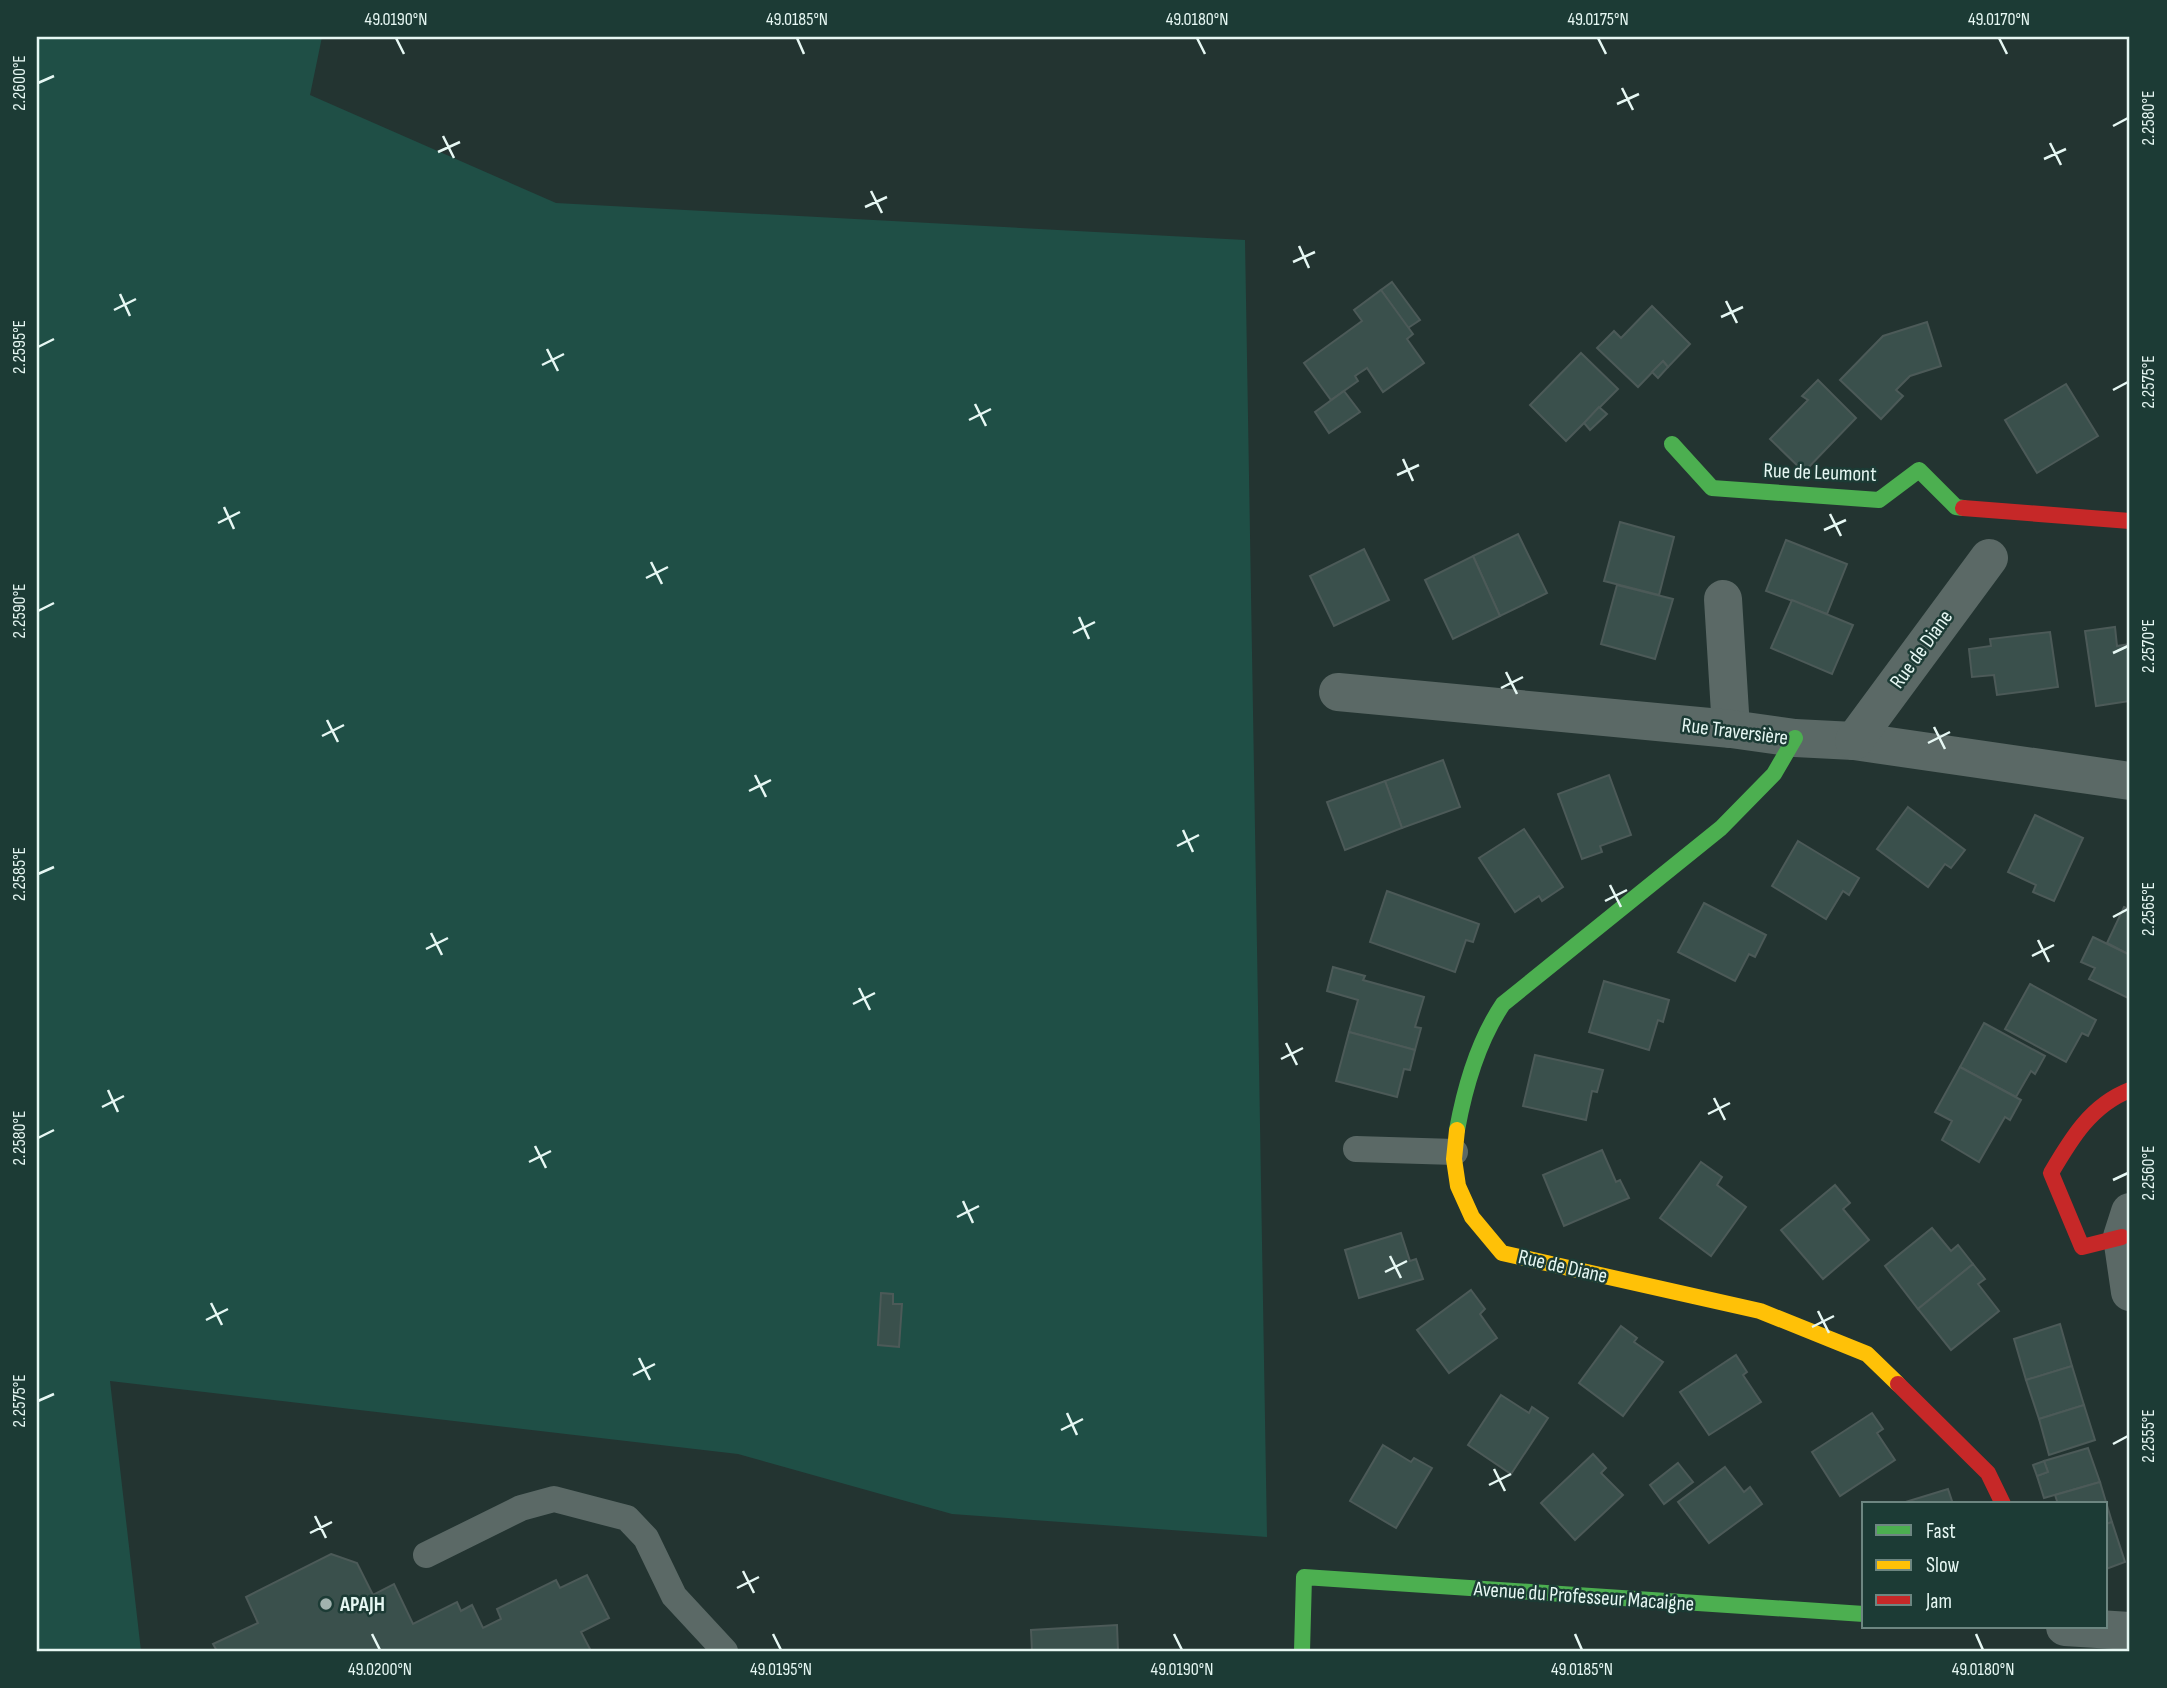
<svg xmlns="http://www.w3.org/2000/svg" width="2167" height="1688" font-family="'Sofia Sans Condensed',sans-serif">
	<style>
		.green { fill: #1f4f46 }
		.building { fill: #3a504c; stroke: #4c5a58; stroke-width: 2 }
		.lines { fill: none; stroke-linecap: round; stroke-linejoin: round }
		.lane { stroke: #5b6966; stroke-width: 26 }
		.street { stroke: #5b6966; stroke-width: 38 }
		.fast { stroke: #4caf50; stroke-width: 16 }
		.slow { stroke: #ffc107; stroke-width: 16 }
		.jam { stroke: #c62828; stroke-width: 16 }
		.ticks { fill: none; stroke: #e6f7f3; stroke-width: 2.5 }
		.poi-dot { fill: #a2b3af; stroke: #1c3b35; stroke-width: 2.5 }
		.labels { text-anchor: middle; stroke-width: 5; stroke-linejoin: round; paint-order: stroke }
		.street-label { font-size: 21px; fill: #e6f7f3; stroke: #1c3b35 }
		.poi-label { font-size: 21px; font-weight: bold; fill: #e6f7f3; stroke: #1c3b35; text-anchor: start }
		.neatline { fill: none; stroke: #e6f7f3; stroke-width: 2.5 }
		.ticks-label { font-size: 18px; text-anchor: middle; fill: #e6f7f3 }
	</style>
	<rect width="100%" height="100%" fill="#233431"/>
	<polygon class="green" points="37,37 322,37 310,95 556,203 1245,240 1267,1537 952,1514 738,1454 110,1381 141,1651 37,1651"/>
	<g class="building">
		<polygon points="1392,282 1420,320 1408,328 1381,290"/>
		<polygon points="1381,290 1413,334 1407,339 1424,363 1383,392 1367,368 1355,376 1358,381 1331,400 1304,363 1362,321 1354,310"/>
		<polygon points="1652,306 1690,344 1668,367 1663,361 1638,387 1597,348 1614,331 1621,338"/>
		<polygon points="1927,322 1941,366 1910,376 1896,390 1903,396 1881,419 1840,380 1883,336"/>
		<polygon points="1581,353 1618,389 1566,441 1530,405"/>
		<polygon points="1663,361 1668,367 1658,378 1652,372"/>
		<polygon points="1818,380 1856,418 1804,472 1770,439 1808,400 1802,396"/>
		<polygon points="2066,384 2098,436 2037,473 2005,420"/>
		<polygon points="1344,391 1360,412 1329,433 1315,412"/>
		<polygon points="1599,407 1607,414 1590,430 1584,423"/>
		<polygon points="1620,522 1674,537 1659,595 1604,581"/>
		<polygon points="1518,534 1547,593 1500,616 1473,556"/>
		<polygon points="1786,540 1847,564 1827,614 1766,591"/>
		<polygon points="1364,549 1389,600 1334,626 1310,576"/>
		<polygon points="1473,556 1500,616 1453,639 1425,580"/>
		<polygon points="1617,585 1673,599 1655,659 1601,644"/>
		<polygon points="1792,600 1853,625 1832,674 1771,648"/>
		<polygon points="2115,627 2117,646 2130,644 2130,701 2096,706 2085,631"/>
		<polygon points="2050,632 2058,687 1997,695 1994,675 1972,677 1969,649 1991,646 1990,639"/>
		<polygon points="1443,760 1460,807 1402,828 1385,781"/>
		<polygon points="1609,775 1631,835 1600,846 1602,852 1582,859 1558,794"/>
		<polygon points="1385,781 1402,828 1345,850 1327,802"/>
		<polygon points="1908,807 1965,850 1951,868 1945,864 1928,887 1877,849"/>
		<polygon points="2035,815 2083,838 2054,901 2033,892 2036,885 2008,872"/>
		<polygon points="1524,829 1563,887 1542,901 1539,896 1515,912 1479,858"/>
		<polygon points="1798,841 1859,878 1849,895 1843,891 1826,919 1772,886"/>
		<polygon points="1387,891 1479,924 1473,942 1466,940 1455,972 1370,942"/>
		<polygon points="1704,903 1766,935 1755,957 1749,954 1735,981 1678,952"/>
		<polygon points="2124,907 2130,910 2130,955 2107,943"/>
		<polygon points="2093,937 2130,955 2130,999 2089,979 2095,968 2081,962"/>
		<polygon points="1333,967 1365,976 1363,980 1424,997 1415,1027 1421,1028 1415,1050 1349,1032 1358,1000 1327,991"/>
		<polygon points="1604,981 1669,1000 1663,1022 1658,1020 1649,1050 1589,1032"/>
		<polygon points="2030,984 2096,1020 2088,1036 2082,1033 2066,1062 2005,1029"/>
		<polygon points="1984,1023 2045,1056 2035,1074 2031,1071 2016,1097 1960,1067"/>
		<polygon points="1349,1032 1415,1050 1410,1070 1404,1069 1397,1097 1336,1081"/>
		<polygon points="1535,1055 1603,1070 1597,1092 1592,1091 1586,1120 1523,1106"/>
		<polygon points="1960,1067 2021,1100 2010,1120 2005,1117 1979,1162 1942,1140 1952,1121 1935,1112"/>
		<polygon points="1602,1150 1616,1182 1620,1180 1629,1198 1564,1226 1543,1175"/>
		<polygon points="1701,1162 1722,1177 1717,1185 1746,1207 1711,1256 1660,1218"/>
		<polygon points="1835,1185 1850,1203 1843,1209 1869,1240 1823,1279 1781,1230"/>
		<polygon points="1932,1228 1951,1251 1958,1245 1973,1264 1918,1309 1885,1266"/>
		<polygon points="1401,1233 1410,1261 1416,1259 1423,1279 1359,1298 1345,1250"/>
		<polygon points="1973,1264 1985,1279 1978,1284 1999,1311 1951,1350 1918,1309"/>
		<polygon points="1471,1290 1485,1309 1480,1314 1497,1338 1449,1373 1417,1330"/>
		<polygon points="881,1293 893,1294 893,1304 902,1304 899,1347 878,1345"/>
		<polygon points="2060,1324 2072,1366 2026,1380 2014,1339"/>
		<polygon points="1621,1326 1637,1338 1634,1342 1663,1362 1623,1416 1579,1383"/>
		<polygon points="1736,1355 1747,1372 1743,1375 1761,1402 1709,1435 1680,1392"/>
		<polygon points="2072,1366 2084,1405 2039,1419 2026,1380"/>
		<polygon points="1501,1395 1529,1413 1532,1407 1548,1418 1511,1474 1468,1445"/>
		<polygon points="2084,1405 2095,1440 2049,1455 2039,1419"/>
		<polygon points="1872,1413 1883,1429 1877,1433 1895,1460 1840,1496 1812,1452"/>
		<polygon points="1383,1445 1411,1462 1414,1458 1432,1468 1396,1528 1350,1501"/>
		<polygon points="2088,1448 2100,1482 2044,1498 2037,1476 2048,1472 2044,1461"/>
		<polygon points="1593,1454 1606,1468 1601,1473 1623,1495 1575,1540 1541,1503"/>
		<polygon points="2044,1461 2048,1472 2037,1476 2033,1465"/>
		<polygon points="1678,1463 1693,1482 1664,1504 1650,1485"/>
		<polygon points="1725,1467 1744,1492 1750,1487 1762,1504 1709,1543 1678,1502"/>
		<polygon points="2100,1482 2112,1522 2106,1524 2106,1504 2058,1504 2055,1495"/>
		<polygon points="1948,1489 1953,1504 1899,1504"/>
		<polygon points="2112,1522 2125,1562 2106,1569 2106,1524"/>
		<polygon points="331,1554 357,1563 373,1595 394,1584 413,1624 457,1602 461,1611 472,1605 483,1628 501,1619 497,1609 556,1580 560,1588 587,1575 609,1618 581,1632 591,1651 217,1651 213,1644 258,1623 246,1597"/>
		<polygon points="1117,1625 1118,1651 1032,1651 1031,1630"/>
	</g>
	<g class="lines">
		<g class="lane">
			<polyline points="1356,1149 1455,1152"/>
			<polyline points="426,1555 521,1508 554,1499 627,1518 646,1538 674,1596 725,1651"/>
		</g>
		<g class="street">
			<polyline points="1723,599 1731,729"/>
			<polyline points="1338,692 1731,729 1795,738 1854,741 2130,781"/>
			<polyline points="1854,741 1989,558"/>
			<polyline points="2130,1212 2122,1237 2130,1292"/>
			<polyline points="2065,1627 2130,1631"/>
		</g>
		<g class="fast">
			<polyline points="1672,444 1712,488 1879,500 1919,470 1956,507 1963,508"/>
			<path d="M1457,1130C1465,1086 1478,1041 1503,1004L1721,828L1774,774L1795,738"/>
			<polyline points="1302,1651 1304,1577 1864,1614"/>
		</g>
		<polyline class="slow" points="1457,1130 1454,1159 1458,1186 1472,1217 1502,1253 1760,1311 1867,1354 1898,1384"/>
		<g class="jam">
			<polyline points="1963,508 2130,521"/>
			<path d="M2122,1237L2082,1247L2051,1173C2071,1139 2091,1105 2130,1090"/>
			<polyline points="1898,1384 1988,1473 2003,1504"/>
		</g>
	</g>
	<path class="ticks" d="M396,38L404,54M797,38L804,54M1197,38L1205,54M1598,38L1606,54M1999,38L2007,54M38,83L54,76M1622,88L1633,110M1617,104L1639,94M2113,126L2128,118M443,136L454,158M2050,143L2061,165M438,152L460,142M2044,159L2066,149M871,191L882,213M865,207L887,197M1299,246L1309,268M1293,262L1315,252M120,294L130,316M1726,301L1737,323M114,310L136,299M1721,317L1743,307M38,347L54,339M547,349L558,371M542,365L564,354M2113,390L2128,382M975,404L986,426M969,420L991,409M1403,459L1413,481M1397,475L1419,465M224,507L234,529M1830,514L1841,536M218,523L240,512M1824,530L1846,520M651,562L662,584M646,578L668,567M38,611L54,603M1079,617L1089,639M1073,633L1095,622M2113,653L2128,646M1506,672L1517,694M1501,688L1523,677M327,720L338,742M1934,727L1945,749M322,736L344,725M1928,743L1950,732M755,775L766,797M749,791L771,780M1183,830L1193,852M1177,846L1199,835M38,874L54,867M1610,885L1621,907M1605,901L1627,890M2113,917L2128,909M431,933L442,955M2038,940L2049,962M426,949L448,938M2032,956L2054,945M859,988L870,1010M853,1004L875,993M1286,1043L1297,1065M1281,1059L1303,1048M108,1090L118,1112M1714,1098L1725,1120M102,1107L124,1096M1708,1114L1730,1103M38,1138L54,1130M535,1146L546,1168M529,1162L551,1151M2113,1180L2128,1173M963,1201L973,1223M957,1217L979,1206M1390,1256L1401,1278M1385,1272L1407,1261M211,1303L222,1325M1818,1311L1829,1333M206,1320L228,1309M1812,1327L1834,1316M639,1358L650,1380M633,1375L655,1364M38,1401L54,1394M1067,1413L1077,1435M1061,1430L1083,1419M2113,1444L2128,1436M1494,1469L1505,1491M1489,1485L1511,1474M315,1516L326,1538M310,1533L332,1522M743,1571L754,1593M737,1588L759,1577M372,1634L380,1650M773,1634L781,1650M1174,1634L1182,1650M1575,1634L1582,1650M1976,1634L1983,1650"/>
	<circle class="poi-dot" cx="326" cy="1604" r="7"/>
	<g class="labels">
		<g class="street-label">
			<text transform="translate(1820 472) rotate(2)" y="7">Rue de Leumont</text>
			<text transform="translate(1921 649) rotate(-54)" y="7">Rue de Diane</text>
			<text transform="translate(1735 731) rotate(7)" y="7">Rue Traversière</text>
			<text transform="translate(1563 1266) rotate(13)" y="7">Rue de Diane</text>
			<text transform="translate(1584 1596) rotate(4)" y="7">Avenue du Professeur Macaigne</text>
		</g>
		<g class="poi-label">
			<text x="340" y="1611">APAJH</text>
		</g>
	</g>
	<rect width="2167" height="1688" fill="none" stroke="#1c3b35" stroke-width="77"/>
	<rect x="1862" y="1502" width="245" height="126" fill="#1c3b35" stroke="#6d8681" stroke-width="2"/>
	<rect x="1876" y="1525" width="35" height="10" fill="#4caf50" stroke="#6d8681" stroke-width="2"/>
	<text x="1926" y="1538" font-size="21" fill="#e6f7f3">Fast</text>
	<rect x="1876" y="1560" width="35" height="10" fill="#ffc107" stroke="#6d8681" stroke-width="2"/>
	<text x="1926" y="1572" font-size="21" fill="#e6f7f3">Slow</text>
	<rect x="1876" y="1595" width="35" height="10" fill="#c62828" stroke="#6d8681" stroke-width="2"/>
	<text x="1926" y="1608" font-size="21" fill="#e6f7f3">Jam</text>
	<rect x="38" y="38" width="2090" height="1612" class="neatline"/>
	<g class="ticks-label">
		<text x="396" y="25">49.0190°N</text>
		<text x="797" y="25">49.0185°N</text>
		<text x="1197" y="25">49.0180°N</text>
		<text x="1598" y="25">49.0175°N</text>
		<text x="1999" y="25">49.0170°N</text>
		<text transform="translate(19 83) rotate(-90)" y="6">2.2600°E</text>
		<text transform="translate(2148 118) rotate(-90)" y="6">2.2580°E</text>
		<text transform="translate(19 347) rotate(-90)" y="6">2.2595°E</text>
		<text transform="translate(2148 382) rotate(-90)" y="6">2.2575°E</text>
		<text transform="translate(19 611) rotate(-90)" y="6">2.2590°E</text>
		<text transform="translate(2148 646) rotate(-90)" y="6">2.2570°E</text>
		<text transform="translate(19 874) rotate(-90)" y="6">2.2585°E</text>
		<text transform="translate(2148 909) rotate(-90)" y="6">2.2565°E</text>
		<text transform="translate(19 1138) rotate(-90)" y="6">2.2580°E</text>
		<text transform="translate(2148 1173) rotate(-90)" y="6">2.2560°E</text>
		<text transform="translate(19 1401) rotate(-90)" y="6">2.2575°E</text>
		<text transform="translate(2148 1436) rotate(-90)" y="6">2.2555°E</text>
		<text x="380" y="1675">49.0200°N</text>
		<text x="781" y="1675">49.0195°N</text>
		<text x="1182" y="1675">49.0190°N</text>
		<text x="1582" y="1675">49.0185°N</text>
		<text x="1983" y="1675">49.0180°N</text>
	</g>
</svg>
